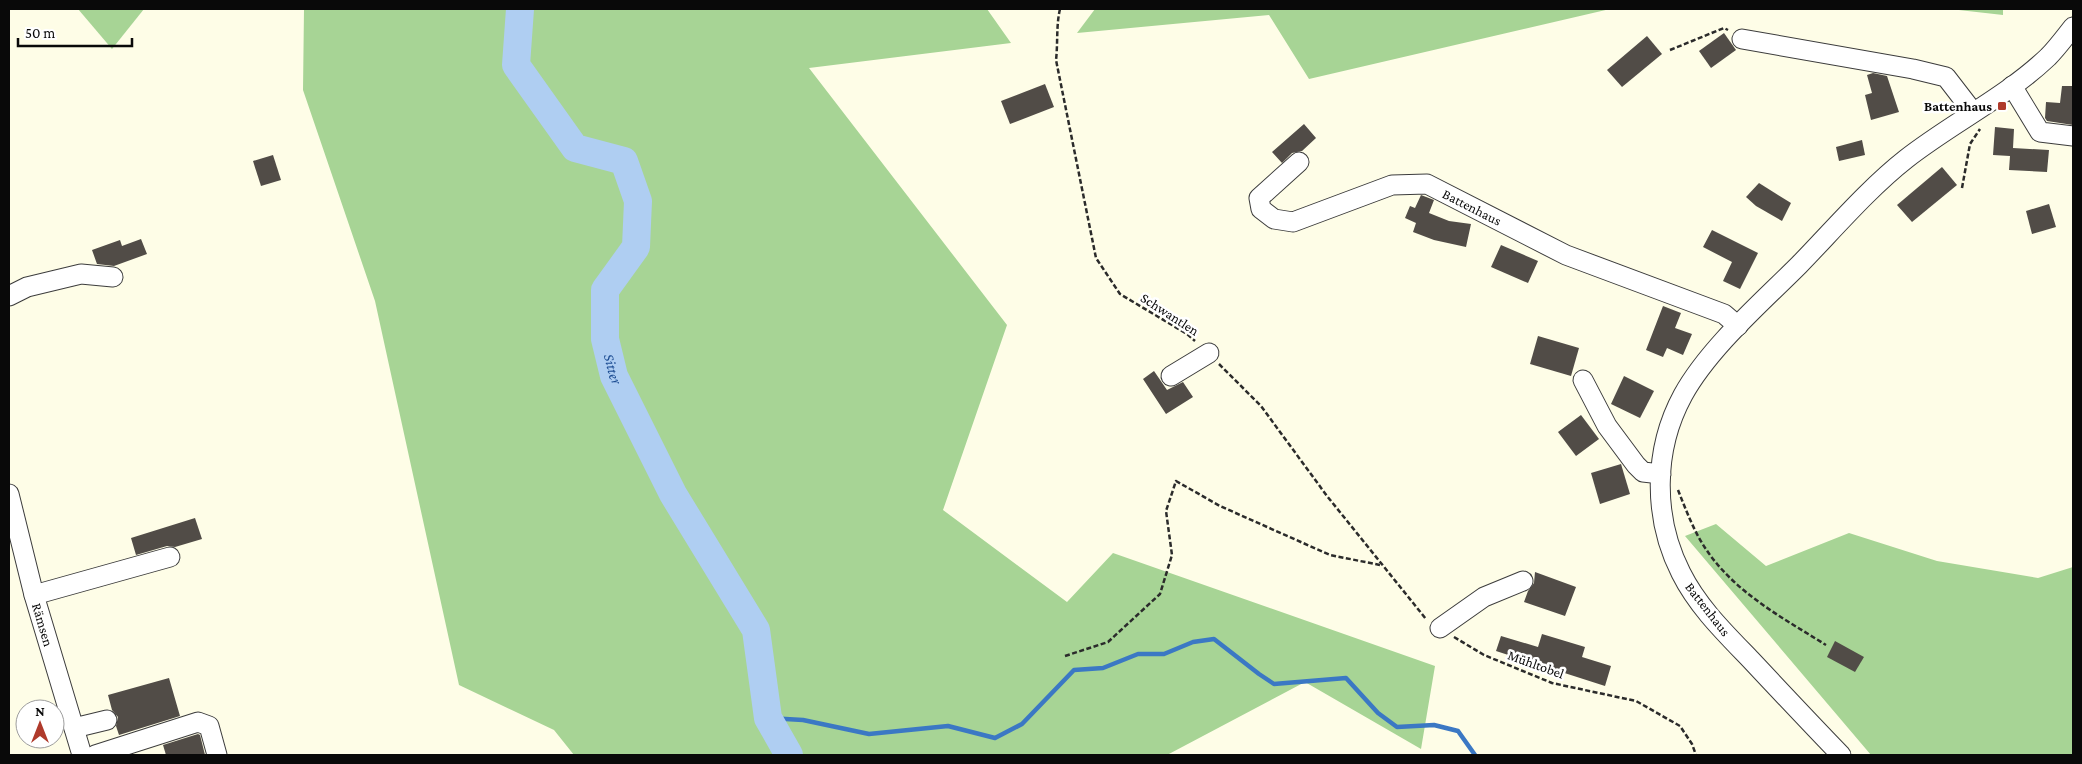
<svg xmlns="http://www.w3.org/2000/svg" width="2082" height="764" font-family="'Crimson Pro',serif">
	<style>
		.forest { fill: #a7d495 }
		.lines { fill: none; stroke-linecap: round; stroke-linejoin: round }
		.stream { stroke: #3b78c4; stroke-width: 4.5 }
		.river { stroke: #afcef2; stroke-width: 28 }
		.building { fill: #514c47 }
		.minor-casing { stroke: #3c3c3c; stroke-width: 21 }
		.path { stroke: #2b2b2b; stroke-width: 2.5; stroke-dasharray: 5 2.5; stroke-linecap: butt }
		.minor { stroke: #fff; stroke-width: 19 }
		.poi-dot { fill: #af3a2b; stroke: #fff; stroke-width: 2 }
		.labels { text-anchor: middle; stroke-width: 5; stroke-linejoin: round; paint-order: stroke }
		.poi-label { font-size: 14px; font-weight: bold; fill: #090909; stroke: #fff; text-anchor: end }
		.street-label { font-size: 14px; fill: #090909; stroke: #fff }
		.water-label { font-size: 15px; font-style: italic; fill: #1c4c92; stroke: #fff }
	</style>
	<rect width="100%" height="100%" fill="#fefde7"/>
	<g class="forest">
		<polygon points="78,9 144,9 112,49"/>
		<polygon points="304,9 987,9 1011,43 809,68 1007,325 943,510 1067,602 1113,553 1435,666 1421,749 1305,682 1167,755 574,755 554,730 459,685 375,301 303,90"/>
		<polygon points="1095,9 1610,9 1309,79 1269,15 1077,33"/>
		<polygon points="1950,9 2003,9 2003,15"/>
		<polygon points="1716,524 1766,566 1849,533 1937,561 2038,578 2073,567 2073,755 1871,755 1685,536"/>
	</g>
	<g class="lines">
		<polyline class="stream" points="768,718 803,720 869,734 948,726 995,738 1022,724 1074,670 1103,668 1138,654 1164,654 1193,642 1214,639 1259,674 1274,684 1346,678 1378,713 1397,727 1434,725 1458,731 1475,755"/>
		<path class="river" id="s1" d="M520,9L516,65L575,148L624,161L638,201L636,247L605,290V339L614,376L673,494L756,630L768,718L789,755"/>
	</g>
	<g class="building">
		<polygon points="1724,33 1736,50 1711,68 1699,51"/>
		<polygon points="1647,36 1662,54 1622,87 1607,70"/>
		<polygon points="1873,73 1887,76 1899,112 1871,120 1865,95 1872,93 1867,75"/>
		<polygon points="1045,84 1054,107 1010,124 1001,101"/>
		<polygon points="2062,86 2073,86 2073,125 2047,121 2045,118 2046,102 2060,103"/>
		<polygon points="1304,124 1316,138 1302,151 1292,153 1282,163 1272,152"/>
		<polygon points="1995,127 2014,129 2013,148 2049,150 2047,172 2009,170 2010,156 1993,155"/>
		<polygon points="1862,140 1865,155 1839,161 1836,147"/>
		<polygon points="273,155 281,180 261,186 253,161"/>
		<polygon points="1942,167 1957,185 1912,222 1897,205"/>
		<polygon points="1759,183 1791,203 1782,221 1756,206 1746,197"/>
		<polygon points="1421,195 1434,200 1429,213 1449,221 1471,224 1466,247 1434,240 1413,232 1416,223 1405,218 1410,206 1415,208"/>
		<polygon points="2049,204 2056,227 2032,234 2026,211"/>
		<polygon points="1712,230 1758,253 1740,289 1723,281 1732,262 1703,247"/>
		<polygon points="141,239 147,254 114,266 97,264 92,250 120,240 122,246"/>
		<polygon points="1501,245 1538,261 1528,283 1491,267"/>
		<polygon points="1663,306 1681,313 1675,328 1692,334 1683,355 1667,348 1663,357 1646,350"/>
		<polygon points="1538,336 1579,348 1571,376 1530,364"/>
		<polygon points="1154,371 1167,390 1183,382 1193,397 1166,414 1143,379"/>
		<polygon points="1624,376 1654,391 1640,418 1611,404"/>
		<polygon points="1581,415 1599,439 1576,456 1558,432"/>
		<polygon points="1621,464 1630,494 1600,504 1591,473"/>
		<polygon points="195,518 202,539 175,547 167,546 136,555 131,538"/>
		<polygon points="1535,572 1576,587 1565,616 1524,602 1528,591 1534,583"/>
		<polygon points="1542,634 1585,647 1582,657 1611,666 1605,686 1496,651 1501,636 1538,647"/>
		<polygon points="1835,641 1864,657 1855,672 1827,657"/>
		<polygon points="169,678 180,716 119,735 116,726 118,717 112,710 108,695"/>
		<polygon points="198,734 200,735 205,755 166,755 163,745"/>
	</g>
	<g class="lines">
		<g class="minor-casing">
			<g id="minor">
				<polyline points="1742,39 1913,69 1946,77 1973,112"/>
				<polyline points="2012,86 2040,132 2073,136"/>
				<path id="s2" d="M1299,162L1259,198L1261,209L1274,219L1293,222L1392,185L1427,184L1566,255L1724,314L1738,326"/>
				<polyline points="9,296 27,287 81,274 113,277"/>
				<polyline points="1171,376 1209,353"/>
				<polyline points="1583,380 1607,426 1636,465 1643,472 1661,474"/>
				<path id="s3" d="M9,494L34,595L82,755"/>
				<polyline points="34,595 170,557"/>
				<polyline points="1440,628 1484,597 1523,581"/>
				<polyline points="74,728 107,720"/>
				<polyline points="95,755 198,722 209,726 217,755"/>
				<path d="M1841,755C1811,724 1781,692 1751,660C1725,633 1698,607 1681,573C1653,518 1653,450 1683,395C1709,348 1761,303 1799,265C1833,230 1869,188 1906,159C1952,123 2006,97 2048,57C2057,48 2065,37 2073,27"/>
			</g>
		</g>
		<g class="path">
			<path d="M1060,9C1056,26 1058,43 1056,60L1096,258L1120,294L1187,334L1195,341"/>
			<polyline points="1670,50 1724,28 1728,30"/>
			<polyline points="1962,188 1970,144 1980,129"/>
			<polyline points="1219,364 1261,406 1327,496 1426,619"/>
			<path d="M1678,490C1684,505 1690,521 1698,536C1726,588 1778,615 1826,645"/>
			<polyline points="1454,637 1484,655 1552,683 1636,701 1680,726 1692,744 1696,755"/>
			<polyline points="1065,656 1108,642 1160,594 1172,555 1166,511 1176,481 1220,506 1330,555 1380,565"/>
		</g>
		<use href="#minor" class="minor"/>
	</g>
	<rect class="poi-dot" x="1997" y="101" width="10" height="10" rx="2.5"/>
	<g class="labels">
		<g class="poi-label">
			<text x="1992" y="111">Battenhaus</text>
		</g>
		<g class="street-label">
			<text dy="5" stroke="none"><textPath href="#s2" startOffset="292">Battenhaus</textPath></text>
			<text transform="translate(1170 314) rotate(33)" y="5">Schwantlen</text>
			<text transform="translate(1708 609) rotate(52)" y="5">Battenhaus</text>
			<text dy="5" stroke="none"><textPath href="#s3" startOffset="135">Rämsen</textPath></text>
			<text transform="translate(1536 664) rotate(20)" y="5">Mühltobel</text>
		</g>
		<g class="water-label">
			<text dy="5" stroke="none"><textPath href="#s1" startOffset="430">Sitter</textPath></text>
		</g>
	</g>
	<rect width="2082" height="764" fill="none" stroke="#090909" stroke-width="20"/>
	<g transform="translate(40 724)"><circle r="24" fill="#ffffff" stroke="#9d9d9d"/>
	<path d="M0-4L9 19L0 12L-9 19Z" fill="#af3a2b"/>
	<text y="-8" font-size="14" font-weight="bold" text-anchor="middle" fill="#090909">N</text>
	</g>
	<path d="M18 38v8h114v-8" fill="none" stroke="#090909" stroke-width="2.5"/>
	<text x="25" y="38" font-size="15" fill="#090909" stroke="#ffffff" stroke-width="4" paint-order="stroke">50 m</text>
</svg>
